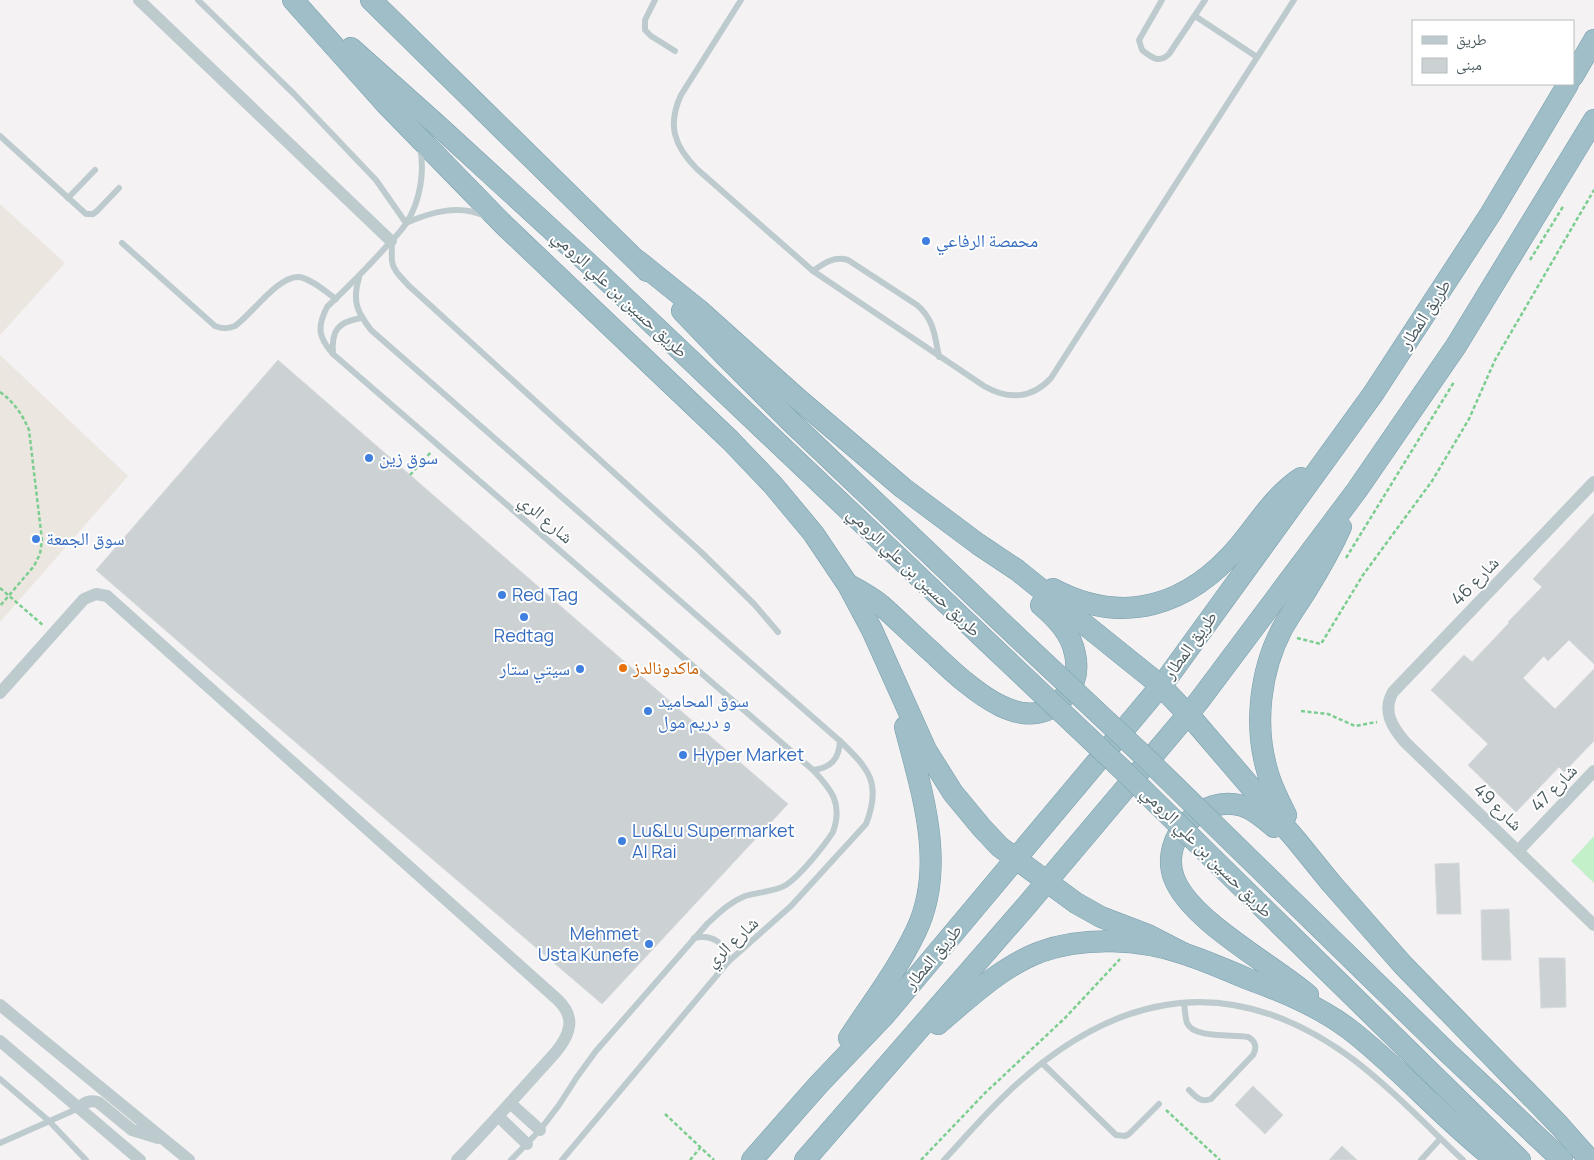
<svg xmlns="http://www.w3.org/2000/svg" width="1594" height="1160" font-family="Manrope,'Noto Naskh Arabic',sans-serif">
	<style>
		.commercial { fill: #ebe6e0 }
		.green { fill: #c3f0c9 }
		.building { fill: #ccd1d4; stroke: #d7dadd }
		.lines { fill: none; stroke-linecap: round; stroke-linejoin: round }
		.trunk-casing { stroke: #779eab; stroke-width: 22 }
		.path { stroke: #7bce8f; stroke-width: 2.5; stroke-dasharray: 4 2.5; stroke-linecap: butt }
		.service { stroke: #becbce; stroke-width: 6 }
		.minor { stroke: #becbce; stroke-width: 12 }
		.trunk { stroke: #9fbec8; stroke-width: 21 }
		.trunk-bridge-casing { stroke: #779eab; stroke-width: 22; stroke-linecap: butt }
		.trunk-bridge { stroke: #9fbec8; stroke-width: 21 }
		.shop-dot { fill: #3f7fe0; stroke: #fff; stroke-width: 2 }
		.food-dot { fill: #e8710a; stroke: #fff; stroke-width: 2 }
		.labels { text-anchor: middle; stroke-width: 4; stroke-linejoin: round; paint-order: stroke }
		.shop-label { font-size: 18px; fill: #366cbe; stroke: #fff; text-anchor: start }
		.street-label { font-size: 18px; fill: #4a5b60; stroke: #fff }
		.food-label { font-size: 18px; fill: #c56008; stroke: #fff; text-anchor: start }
	</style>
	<rect width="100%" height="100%" fill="#f4f2f3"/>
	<g class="commercial">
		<polygon points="0,204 65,263 0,335"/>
		<polygon points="0,355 128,476 0,622"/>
	</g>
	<polygon class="green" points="1594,836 1594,883 1571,861"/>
	<g class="building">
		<polygon points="278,360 788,804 602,1004 225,682 96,570"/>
		<polygon points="1594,513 1594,664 1569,640 1548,661 1544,656 1523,678 1555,709 1594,669 1594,741 1564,772 1559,767 1516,812 1468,765 1488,744 1431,690 1464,655 1472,662 1509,623 1508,622 1542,587 1533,579"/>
		<polygon points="1459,863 1461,914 1437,914 1435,864"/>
		<polygon points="1509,909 1511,960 1482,960 1481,910"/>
		<polygon points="1539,958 1565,958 1566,1007 1541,1008"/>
		<polygon points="1253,1086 1283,1115 1265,1134 1235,1105"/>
		<polygon points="1342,1146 1357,1160 1329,1160"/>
	</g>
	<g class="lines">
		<g class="trunk-casing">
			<g id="trunk">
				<polyline points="293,0 385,103 504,225 730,440 773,485 813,533 848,585 872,630 926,750 953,793 982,828 1000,847 1076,903 1101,917 1148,935 1185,954"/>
				<polyline points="371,0 647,271"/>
				<polyline points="351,48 435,123 601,275 998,652"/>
				<polyline points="1573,76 1594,40"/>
				<polyline points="638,261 699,310 797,398 903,488 978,544 1017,570 1160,685 1195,722 1297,841 1331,883 1403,965 1559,1125 1590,1160"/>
				<polyline points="682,311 727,358 789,420 1015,635"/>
				<path d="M849,585C860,591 871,597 881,605C899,621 916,638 934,654C965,683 1028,746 1067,693C1076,682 1078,668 1075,654C1071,633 1057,619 1041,605"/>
				<path d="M1053,589C1124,627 1189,605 1239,546C1259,522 1275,495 1301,478"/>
				<path d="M1286,815C1279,801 1271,786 1267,770C1254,725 1260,671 1282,629C1289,616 1298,604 1306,591C1319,570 1331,549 1341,527"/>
				<path d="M1274,827C1265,819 1255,810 1243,806C1202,793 1159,838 1174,878C1190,921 1272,964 1308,995"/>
				<polyline points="1274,883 1446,1051 1562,1160"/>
				<polyline points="1255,900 1520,1160"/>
				<path d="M938,1024C970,997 1001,967 1040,952C1085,936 1140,939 1185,954C1206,961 1227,970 1248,979C1284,992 1318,1006 1349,1029C1401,1069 1444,1120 1496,1160"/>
				<path d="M849,1038C872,1003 898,969 916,931C947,866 922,793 905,727"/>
				<polyline points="752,1160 819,1084 884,1016 1168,677 1373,394 1491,213 1568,84"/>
				<polyline points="805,1160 1027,905 1199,701 1357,490 1456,346 1594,120"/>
			</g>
		</g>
		<g class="path">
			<polyline points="1530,260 1564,205"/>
			<path d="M0,392C14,402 22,414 29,430L42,540L40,554L34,566L0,606"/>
			<polyline points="410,475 431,452"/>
			<polyline points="1346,558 1454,382"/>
			<polyline points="0,588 44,626"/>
			<polyline points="1297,638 1321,644 1363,575 1432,481 1469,419 1495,360 1594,190"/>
			<polyline points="1301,711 1328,714 1355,726 1377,722"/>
			<polyline points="1166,1110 1220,1160"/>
			<polyline points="665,1114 714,1160"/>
			<polyline points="690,1160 700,1148"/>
			<polyline points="921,1160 985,1093 1065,1018 1120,959"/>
		</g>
		<g class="service">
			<polyline points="198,0 294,94 376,180 406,223"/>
			<polyline points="655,0 645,20 645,30 651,36 675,51"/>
			<path d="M741,0L681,95C667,125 674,146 697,169L813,271L984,386C1008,400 1032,399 1051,378L1294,0"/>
			<path d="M1162,0L1139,40L1142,50C1151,57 1159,64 1169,54L1205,0"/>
			<polyline points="1195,16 1257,57"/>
			<polyline points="0,136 86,214 93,214 97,211 119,188"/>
			<path d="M420,147C425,172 420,201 407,222C401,232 392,240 384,249C366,269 347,288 327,307C317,327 318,337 333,354L813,770C832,790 843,804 833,832C824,846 800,876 786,885C774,892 758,892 745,896C730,902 719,913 707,924L596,1051L577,1077L559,1105L540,1130L511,1160"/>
			<polyline points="68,198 95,170"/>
			<path d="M406,223C431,212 459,204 485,216"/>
			<path d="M391,241C393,248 391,254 392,261C393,271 402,278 408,285L701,552L754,604L778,632"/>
			<path d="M122,243L215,326C222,329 228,329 235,326C251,315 279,275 299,277C312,279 326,292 336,299"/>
			<path d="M813,271C824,263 834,256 848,260L917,305C934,319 935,337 939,357"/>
			<path d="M359,278C352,301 357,312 371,330L840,741C869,769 882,783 866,824L791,906L728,962L562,1160"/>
			<path d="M333,354C331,330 338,322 361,318"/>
			<path d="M813,770C831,768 839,759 840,741"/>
			<path d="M694,938C713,934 726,943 728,962"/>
			<path d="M1184,1003C1185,1009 1185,1017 1187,1023C1194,1039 1233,1034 1248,1037C1256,1041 1257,1048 1253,1055L1211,1099C1201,1103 1196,1097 1189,1090"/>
			<polyline points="1042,1063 1116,1135 1125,1136 1129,1134 1159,1104"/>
			<polyline points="0,1079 49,1121 86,1160"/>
			<polyline points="0,1143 79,1108"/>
			<path d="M944,1160C968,1134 991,1107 1018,1083C1124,988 1236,972 1354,1060C1393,1090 1427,1126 1463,1160"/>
			<polyline points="1421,1160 1440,1139"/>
		</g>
		<g class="minor">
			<polyline points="139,0 391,241"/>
			<path d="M1594,482L1393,692C1382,711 1392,727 1405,742L1594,925"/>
			<path d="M0,693L84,599L96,594L107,596L558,1000C565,1007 571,1016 569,1027C566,1045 547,1061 536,1074C510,1103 484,1132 457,1160"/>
			<polyline points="1518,851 1594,771"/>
			<polyline points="0,1005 189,1160"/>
			<polyline points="0,1041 140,1160"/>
			<polyline points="510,1103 540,1130"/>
			<path d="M79,1108C85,1102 89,1100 98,1102L132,1130L158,1138"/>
			<polyline points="498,1116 527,1144"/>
		</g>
		<use href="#trunk" class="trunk"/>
		<g class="trunk-bridge-casing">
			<g id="trunk-bridge">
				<polyline points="1015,635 1146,758 1274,883"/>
				<polyline points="998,652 1127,774 1255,900"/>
			</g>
		</g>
		<use href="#trunk-bridge" class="trunk-bridge"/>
	</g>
	<g class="shop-dot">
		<circle cx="926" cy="241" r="5"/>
		<circle cx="369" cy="458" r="5"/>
		<circle cx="36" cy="539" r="5"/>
		<circle cx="502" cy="595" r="5"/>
		<circle cx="524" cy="617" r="5"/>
		<circle cx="580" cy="669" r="5"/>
		<circle cx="648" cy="711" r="5"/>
		<circle cx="683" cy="755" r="5"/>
		<circle cx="622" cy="841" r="5"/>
		<circle cx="649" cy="944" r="5"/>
	</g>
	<circle class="food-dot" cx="623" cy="668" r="5"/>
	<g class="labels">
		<g class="shop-label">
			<text x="936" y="247">محمصة الرفاعي</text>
			<text x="379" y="464">سوق زين</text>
			<text x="46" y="545">سوق الجمعة</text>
			<text x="512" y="601">Red Tag</text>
			<text x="524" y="642" text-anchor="middle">Redtag</text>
			<text x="570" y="675" text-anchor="end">سيتي ستار</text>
			<text x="658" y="707">سوق المحاميد<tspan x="658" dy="21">و دريم مول</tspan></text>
			<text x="693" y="761">Hyper Market</text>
			<text x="632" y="837">Lu&amp;Lu Supermarket<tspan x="632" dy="21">Al Rai</tspan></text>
			<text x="639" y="940" text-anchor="end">Mehmet<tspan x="639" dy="21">Usta Kunefe</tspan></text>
		</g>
		<g class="street-label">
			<text transform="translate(620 294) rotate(43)" y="6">طريق حسين بن علي الرومي</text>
			<text transform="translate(1425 314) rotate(-57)" y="6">طريق المطار</text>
			<text transform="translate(546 519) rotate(41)" y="6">شارع الري</text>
			<text transform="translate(914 572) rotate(44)" y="6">طريق حسين بن علي الرومي</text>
			<text transform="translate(1475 581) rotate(-46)" y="6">شارع 46</text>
			<text transform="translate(1190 645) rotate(-54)" y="6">طريق المطار</text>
			<text transform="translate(1554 788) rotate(-46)" y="6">شارع 47</text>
			<text transform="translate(1498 807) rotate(44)" y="6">شارع 49</text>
			<text transform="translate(1207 852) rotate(45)" y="6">طريق حسين بن علي الرومي</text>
			<text transform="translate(732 942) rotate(-43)" y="6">شارع الري</text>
			<text transform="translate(933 957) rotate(-50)" y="6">طريق المطار</text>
		</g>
		<g class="food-label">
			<text x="633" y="674">ماكدونالدز</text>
		</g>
	</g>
	<rect x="1412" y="20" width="162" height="65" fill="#ffffff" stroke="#b7bdbf"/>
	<rect x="1422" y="36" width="25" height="8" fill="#becbce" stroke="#b7bdbf"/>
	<text x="1456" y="45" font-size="15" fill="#4a5b60">طريق</text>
	<rect x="1422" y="58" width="25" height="15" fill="#ccd1d4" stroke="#b7bdbf"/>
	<text x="1456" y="70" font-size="15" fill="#4a5b60">مبنى</text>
</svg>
